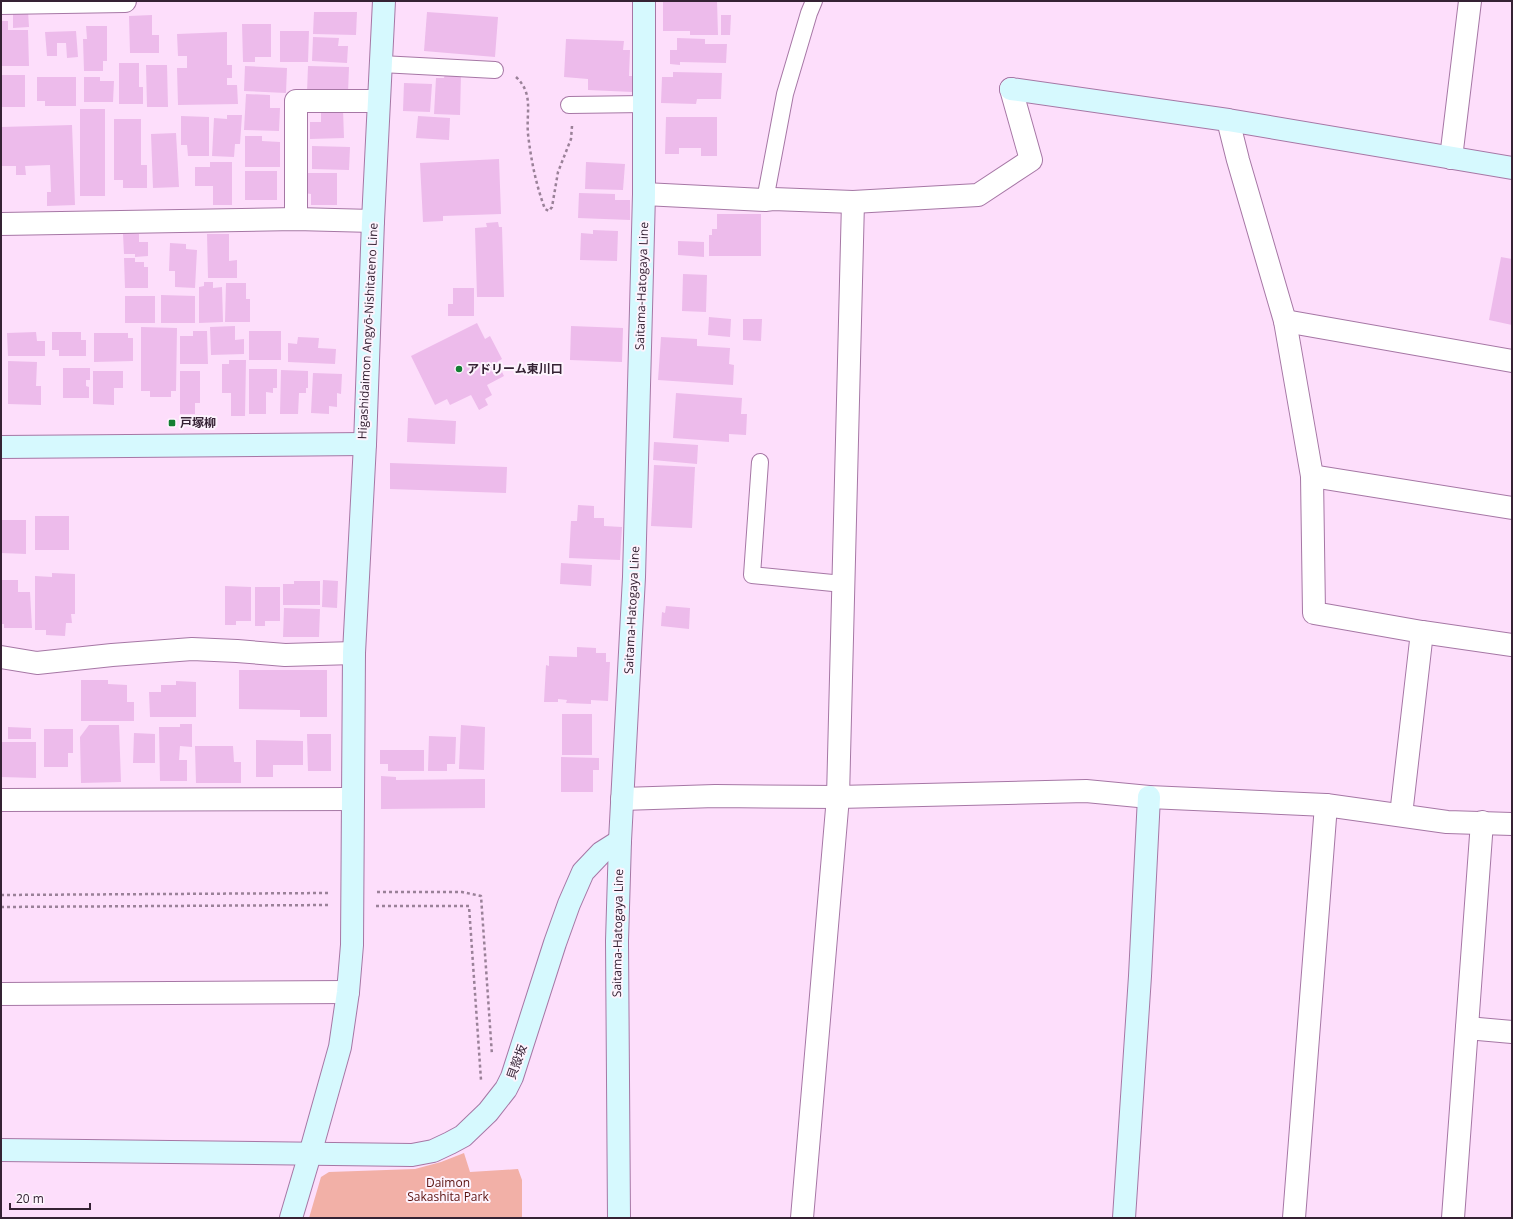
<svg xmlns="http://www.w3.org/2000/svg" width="1513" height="1219" font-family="'Open Sans','Noto Sans JP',sans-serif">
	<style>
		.green { fill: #f2b0a7 }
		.building { fill: #edbbeb }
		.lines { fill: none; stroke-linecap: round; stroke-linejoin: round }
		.lane-casing { stroke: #a677a5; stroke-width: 18 }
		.street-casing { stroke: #a677a5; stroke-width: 24 }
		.secondary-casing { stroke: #a677a5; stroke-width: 24 }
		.path { stroke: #9a8198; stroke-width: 2.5; stroke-dasharray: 3 3; stroke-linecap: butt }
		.lane { stroke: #fff; stroke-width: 16 }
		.street { stroke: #fff; stroke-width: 22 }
		.secondary { stroke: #d6f9fe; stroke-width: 22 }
		.poi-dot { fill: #137e32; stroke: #fdf3fd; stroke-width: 1.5 }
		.labels { text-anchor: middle; stroke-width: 4; stroke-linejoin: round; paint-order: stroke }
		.street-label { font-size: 12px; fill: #352234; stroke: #fdf3fd }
		.poi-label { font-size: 12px; font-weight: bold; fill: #352234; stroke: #fdf3fd; text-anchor: start }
		.park-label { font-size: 12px; fill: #5a110e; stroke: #fdf3fd }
	</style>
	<rect width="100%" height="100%" fill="#fddefb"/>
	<polygon class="green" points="464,1153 470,1172 518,1169 522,1180 522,1218 309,1218 321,1177 329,1172 415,1169 441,1162"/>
	<g class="building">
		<polygon points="669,1 717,1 718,35 690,35 690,31 663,31 663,2"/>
		<polygon points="13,11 28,11 29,27 13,28"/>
		<polygon points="314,12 357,12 356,35 313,34"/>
		<polygon points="427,12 498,17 495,57 424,51"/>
		<polygon points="152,15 152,35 159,35 159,53 130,53 129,16"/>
		<polygon points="721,15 731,15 730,35 721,35"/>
		<polygon points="1,21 8,21 8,30 28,30 29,66 1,66"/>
		<polygon points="242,24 271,24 271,57 255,57 255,62 243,62"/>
		<polygon points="86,26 107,26 107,61 103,61 103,71 84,71 83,39 87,39"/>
		<polygon points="76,31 78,57 67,58 66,43 57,43 57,56 47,56 45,32"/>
		<polygon points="280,31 309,31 308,62 280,62"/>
		<polygon points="227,32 227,65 232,65 232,78 227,78 227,85 237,85 238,104 178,105 177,68 187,68 187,56 178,56 177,34"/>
		<polygon points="313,37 339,38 338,46 348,46 347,63 312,61"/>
		<polygon points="677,38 705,39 705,44 727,44 726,63 680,62 680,65 670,64 670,50 677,50"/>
		<polygon points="566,39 624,41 623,50 630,50 629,76 633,76 633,92 588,90 588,79 564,77"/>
		<polygon points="119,63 139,63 139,87 143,87 143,104 119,104"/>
		<polygon points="146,65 167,65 168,107 147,107"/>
		<polygon points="245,66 287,68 286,93 244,91"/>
		<polygon points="308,66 349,67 348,93 307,92"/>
		<polygon points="673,72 722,73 721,99 697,99 696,104 661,103 662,77 673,77"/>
		<polygon points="445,74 461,74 460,115 434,114 436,78 444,78"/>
		<rect x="1" y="75" width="24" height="32"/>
		<polygon points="37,77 76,77 76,106 45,106 45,101 37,101"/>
		<polygon points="84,77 100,77 100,81 114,81 113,102 84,102"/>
		<polygon points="404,83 432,84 430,112 403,111"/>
		<polygon points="246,94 270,95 270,108 280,108 279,131 244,130"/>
		<rect x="80" y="109" width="25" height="87"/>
		<polygon points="343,109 344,138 310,139 310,122 321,122 321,110"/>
		<polygon points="227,115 242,115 240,144 235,144 234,157 212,156 214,118 227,119"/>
		<polygon points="181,116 209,117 209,156 188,156 187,145 181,145"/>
		<polygon points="418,116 450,118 449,140 416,138"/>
		<polygon points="666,117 717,117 717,156 701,156 701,148 679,148 679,154 665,154"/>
		<polygon points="114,119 141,119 141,165 147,165 147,188 123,188 123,180 114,180"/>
		<polygon points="72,125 75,205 47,206 47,192 51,192 50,165 25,166 26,175 16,175 16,166 1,166 1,127"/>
		<polygon points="176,133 179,187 153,188 151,134"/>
		<polygon points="245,136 262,136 262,141 280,142 280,167 245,167"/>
		<polygon points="312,146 350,147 349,170 312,169"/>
		<polygon points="499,159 501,214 443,216 443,221 423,222 420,163"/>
		<polygon points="210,162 232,162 232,205 213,205 213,186 195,186 195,167 210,167"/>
		<polygon points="586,162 625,164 623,190 585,189"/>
		<rect x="245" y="171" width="32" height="29"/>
		<polygon points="305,173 337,173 337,205 311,205 311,194 305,193"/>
		<polygon points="579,193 615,194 615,200 630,200 630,220 578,218"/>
		<polygon points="717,214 761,214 761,256 709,256 709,235 712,235 712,229 717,229"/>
		<polygon points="498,222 499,227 502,227 504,297 477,297 475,228 487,227 486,223"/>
		<polygon points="593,230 618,231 617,261 580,260 581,233 593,234"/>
		<polygon points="123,234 139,234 139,242 148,242 148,256 135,257 135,254 124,254"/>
		<polygon points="207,234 229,234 229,261 237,260 237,278 208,278"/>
		<polygon points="678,241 704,242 704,257 678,255"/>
		<polygon points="170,243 186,244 186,249 197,250 195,288 175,287 175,271 169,271"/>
		<polygon points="1501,257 1512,259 1512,325 1489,320"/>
		<polygon points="124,258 135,258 135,262 144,262 144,267 148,267 148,288 125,288"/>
		<polygon points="683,274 707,275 706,312 682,311"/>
		<polygon points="204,282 213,282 213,288 222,287 223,322 199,323 199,287 204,286"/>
		<polygon points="226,283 246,283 246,299 250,299 250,322 225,322"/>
		<polygon points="453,288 474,288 474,316 448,316 448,304 453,304"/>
		<polygon points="161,295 195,296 195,323 161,323"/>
		<rect x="125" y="296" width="30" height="27"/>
		<polygon points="709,317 731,319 730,337 708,335"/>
		<polygon points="743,319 762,319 761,341 743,340"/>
		<polygon points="477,323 485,339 490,336 502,359 497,362 504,376 487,385 492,395 485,399 488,405 479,410 471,395 450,405 447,399 435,405 411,356"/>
		<polygon points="235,326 235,340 244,339 244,354 211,355 210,327"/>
		<polygon points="571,326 623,328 622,362 570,360"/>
		<polygon points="141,327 177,328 176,391 171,391 171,397 150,397 150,391 141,391"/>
		<polygon points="193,331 207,331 208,364 180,364 180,336 193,336"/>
		<rect x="249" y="331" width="32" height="29"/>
		<polygon points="36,332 37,341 45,341 45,356 8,356 7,333"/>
		<polygon points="52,332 81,332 81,340 86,340 86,356 59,356 59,350 52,350"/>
		<polygon points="94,333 128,333 128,338 133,338 133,361 94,362"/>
		<polygon points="298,337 319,338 318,348 336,349 335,364 288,362 288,343 297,344"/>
		<polygon points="661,337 697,339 697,346 730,348 729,364 734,365 733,385 658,380"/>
		<polygon points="229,360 246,360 245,416 231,416 231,393 222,393 222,364 229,364"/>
		<polygon points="8,361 37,362 36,386 41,386 41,405 8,404"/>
		<polygon points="63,368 90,368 90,380 86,380 86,386 89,387 89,398 63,398"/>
		<polygon points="249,369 277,369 277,388 273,388 273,393 266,392 266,414 249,414"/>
		<polygon points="281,370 308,371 308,388 306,388 306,393 299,393 298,414 280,414"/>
		<polygon points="93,371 123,371 123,388 114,388 114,405 93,404"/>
		<polygon points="180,371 200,371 200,403 195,403 195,414 180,414"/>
		<polygon points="313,373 342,374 341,394 337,393 337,407 329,406 329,414 311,413"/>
		<polygon points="676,393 742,398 741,414 747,414 746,435 729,434 729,442 673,438"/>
		<polygon points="408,418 456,421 455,444 407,442"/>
		<polygon points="654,442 698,445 697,464 653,460"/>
		<polygon points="390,463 507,467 506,493 390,489"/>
		<polygon points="654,465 695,467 692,528 651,526"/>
		<polygon points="578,505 594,506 594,518 604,518 604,526 622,527 620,560 569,558 571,521 577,521"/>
		<rect x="35" y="516" width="34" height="34"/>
		<polygon points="1,520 26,520 26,554 1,553"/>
		<polygon points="561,563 592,565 591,586 560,584"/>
		<polygon points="52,573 75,574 75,614 71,614 72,623 66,623 65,636 46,635 46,630 35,630 35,576 52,577"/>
		<polygon points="1,580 18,580 18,592 30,592 32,628 4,628 4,624 1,624"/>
		<polygon points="323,580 338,581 337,608 322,607"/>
		<polygon points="294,581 320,581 320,605 283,605 283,584 294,584"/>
		<polygon points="225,586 251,587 251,621 236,621 236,625 225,625"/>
		<polygon points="255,587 280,587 280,621 265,621 265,626 255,626"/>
		<polygon points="666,606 690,608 689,629 661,626 662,612 665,613"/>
		<polygon points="284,608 320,609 319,637 283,637"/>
		<polygon points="577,647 596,648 596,653 606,653 606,662 610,662 608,701 591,700 591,704 566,703 567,700 558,699 558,702 544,702 546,665 549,666 549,656 577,657"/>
		<polygon points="239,670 327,670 327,717 300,717 300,710 239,709"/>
		<polygon points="81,680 108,680 108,684 127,685 127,702 134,702 134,721 81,721"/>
		<polygon points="176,681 196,682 196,717 150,717 149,692 161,692 161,685 176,685"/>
		<rect x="562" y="714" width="30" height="41"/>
		<polygon points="180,724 192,724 192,747 180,746 179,760 187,760 187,781 160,781 159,727 180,727"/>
		<polygon points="89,725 119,725 121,782 81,783 80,737"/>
		<polygon points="461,725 485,727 484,770 459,769"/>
		<polygon points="8,727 31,728 31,739 8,739"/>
		<polygon points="44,729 73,729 73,753 68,753 68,767 44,767"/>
		<polygon points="134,733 155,734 155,763 133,763"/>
		<polygon points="307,734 331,734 331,771 308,771"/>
		<polygon points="429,736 456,737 455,764 447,764 447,771 428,771"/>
		<polygon points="256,740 303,741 303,765 273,765 273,777 256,777"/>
		<polygon points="1,742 36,742 36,778 1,777"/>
		<polygon points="195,746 233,746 234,762 241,762 241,783 196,783"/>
		<polygon points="380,750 424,750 424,771 388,771 388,764 380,764"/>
		<polygon points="561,757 599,758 599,770 593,770 593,792 561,792"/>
		<polygon points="381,776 396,777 396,780 485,779 485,808 381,809"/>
	</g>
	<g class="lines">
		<g class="lane-casing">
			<g id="lane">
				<polyline points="381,64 495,70"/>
				<polyline points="569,105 644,104"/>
				<polyline points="765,200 785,94 809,13 814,1"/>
				<polyline points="760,462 752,575 843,584"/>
			</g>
		</g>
		<g class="street-casing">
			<g id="street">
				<polyline points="1,3 125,1"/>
				<polyline points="1228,120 1238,160 1285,321 1312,476 1314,613 1422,632 1401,815"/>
				<polyline points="1451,158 1470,1"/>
				<polyline points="644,194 765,200 773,199 853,202 978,195 1031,160 1011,89"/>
				<polyline points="296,219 296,101 378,101"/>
				<polyline points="1,224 296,219 373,221"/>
				<polyline points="1285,321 1512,361"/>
				<polyline points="1312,476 1512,508"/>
				<polyline points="1422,632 1512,645"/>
				<polyline points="1,657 37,663 112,655 192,649 237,651 285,655 354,653"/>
				<polyline points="622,799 715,796 838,797 1086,791 1149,797 1326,805 1447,822 1512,824"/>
				<polyline points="1,800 353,799"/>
				<polyline points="1,994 348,992"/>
				<polyline points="1467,1028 1512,1032"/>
				<polyline points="802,1218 838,797 853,202"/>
				<polyline points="1294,1218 1326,805"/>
				<polyline points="1453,1218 1482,822"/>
			</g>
		</g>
		<g class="secondary-casing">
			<g id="secondary">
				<polyline points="1011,89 1228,120 1512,168"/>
				<polyline points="1,447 365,444"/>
				<polyline points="1,1150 412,1155 433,1151 450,1143 463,1136 488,1112 506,1089 512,1077 555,943 569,904 583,872 601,853 620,841"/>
				<polyline points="291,1218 310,1154 340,1047 348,992 352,945 354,653 365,444 373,221 384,1"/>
				<polyline points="619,1218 617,941 620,841 634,577 644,194 644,1"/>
				<polyline points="1124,1218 1140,976 1149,797"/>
			</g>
		</g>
		<g class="path">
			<path d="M516,77C534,94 526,112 528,134C531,160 536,185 545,209L549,211L552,207L558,172L571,139L572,126"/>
			<polyline points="377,892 462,892 481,896 492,1055"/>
			<polyline points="1,895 328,893"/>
			<polyline points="376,906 469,906 481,1080"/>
			<polyline points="1,907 328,905"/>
		</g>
		<use href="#lane" class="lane"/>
		<use href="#street" class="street"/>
		<use href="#secondary" class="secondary"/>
	</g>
	<g class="poi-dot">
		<circle cx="459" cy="369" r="4"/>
		<rect x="168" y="419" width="8" height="8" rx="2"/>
	</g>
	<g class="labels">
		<g class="street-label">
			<text transform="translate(642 286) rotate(-88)" y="4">Saitama-Hatogaya Line</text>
			<text transform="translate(368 331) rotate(-87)" y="4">Higashidaimon Angyō-Nishitateno Line</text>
			<text transform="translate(632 610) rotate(-87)" y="4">Saitama-Hatogaya Line</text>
			<text transform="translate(618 933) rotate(-89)" y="4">Saitama-Hatogaya Line</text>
			<text transform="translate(517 1062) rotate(-70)" y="4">貝殻坂</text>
		</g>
		<g class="poi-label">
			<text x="467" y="373">アドリーム東川口</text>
			<text x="180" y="427">戸塚柳</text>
		</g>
		<g class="park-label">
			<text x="448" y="1187">Daimon<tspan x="448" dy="14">Sakashita Park</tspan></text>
		</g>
	</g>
	<rect width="1513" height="1219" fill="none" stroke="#352234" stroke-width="4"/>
	<path d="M10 1203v6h80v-6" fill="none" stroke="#352234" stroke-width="2"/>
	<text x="16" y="1203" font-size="12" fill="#352234" stroke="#fdf3fd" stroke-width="3" paint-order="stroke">20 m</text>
</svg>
